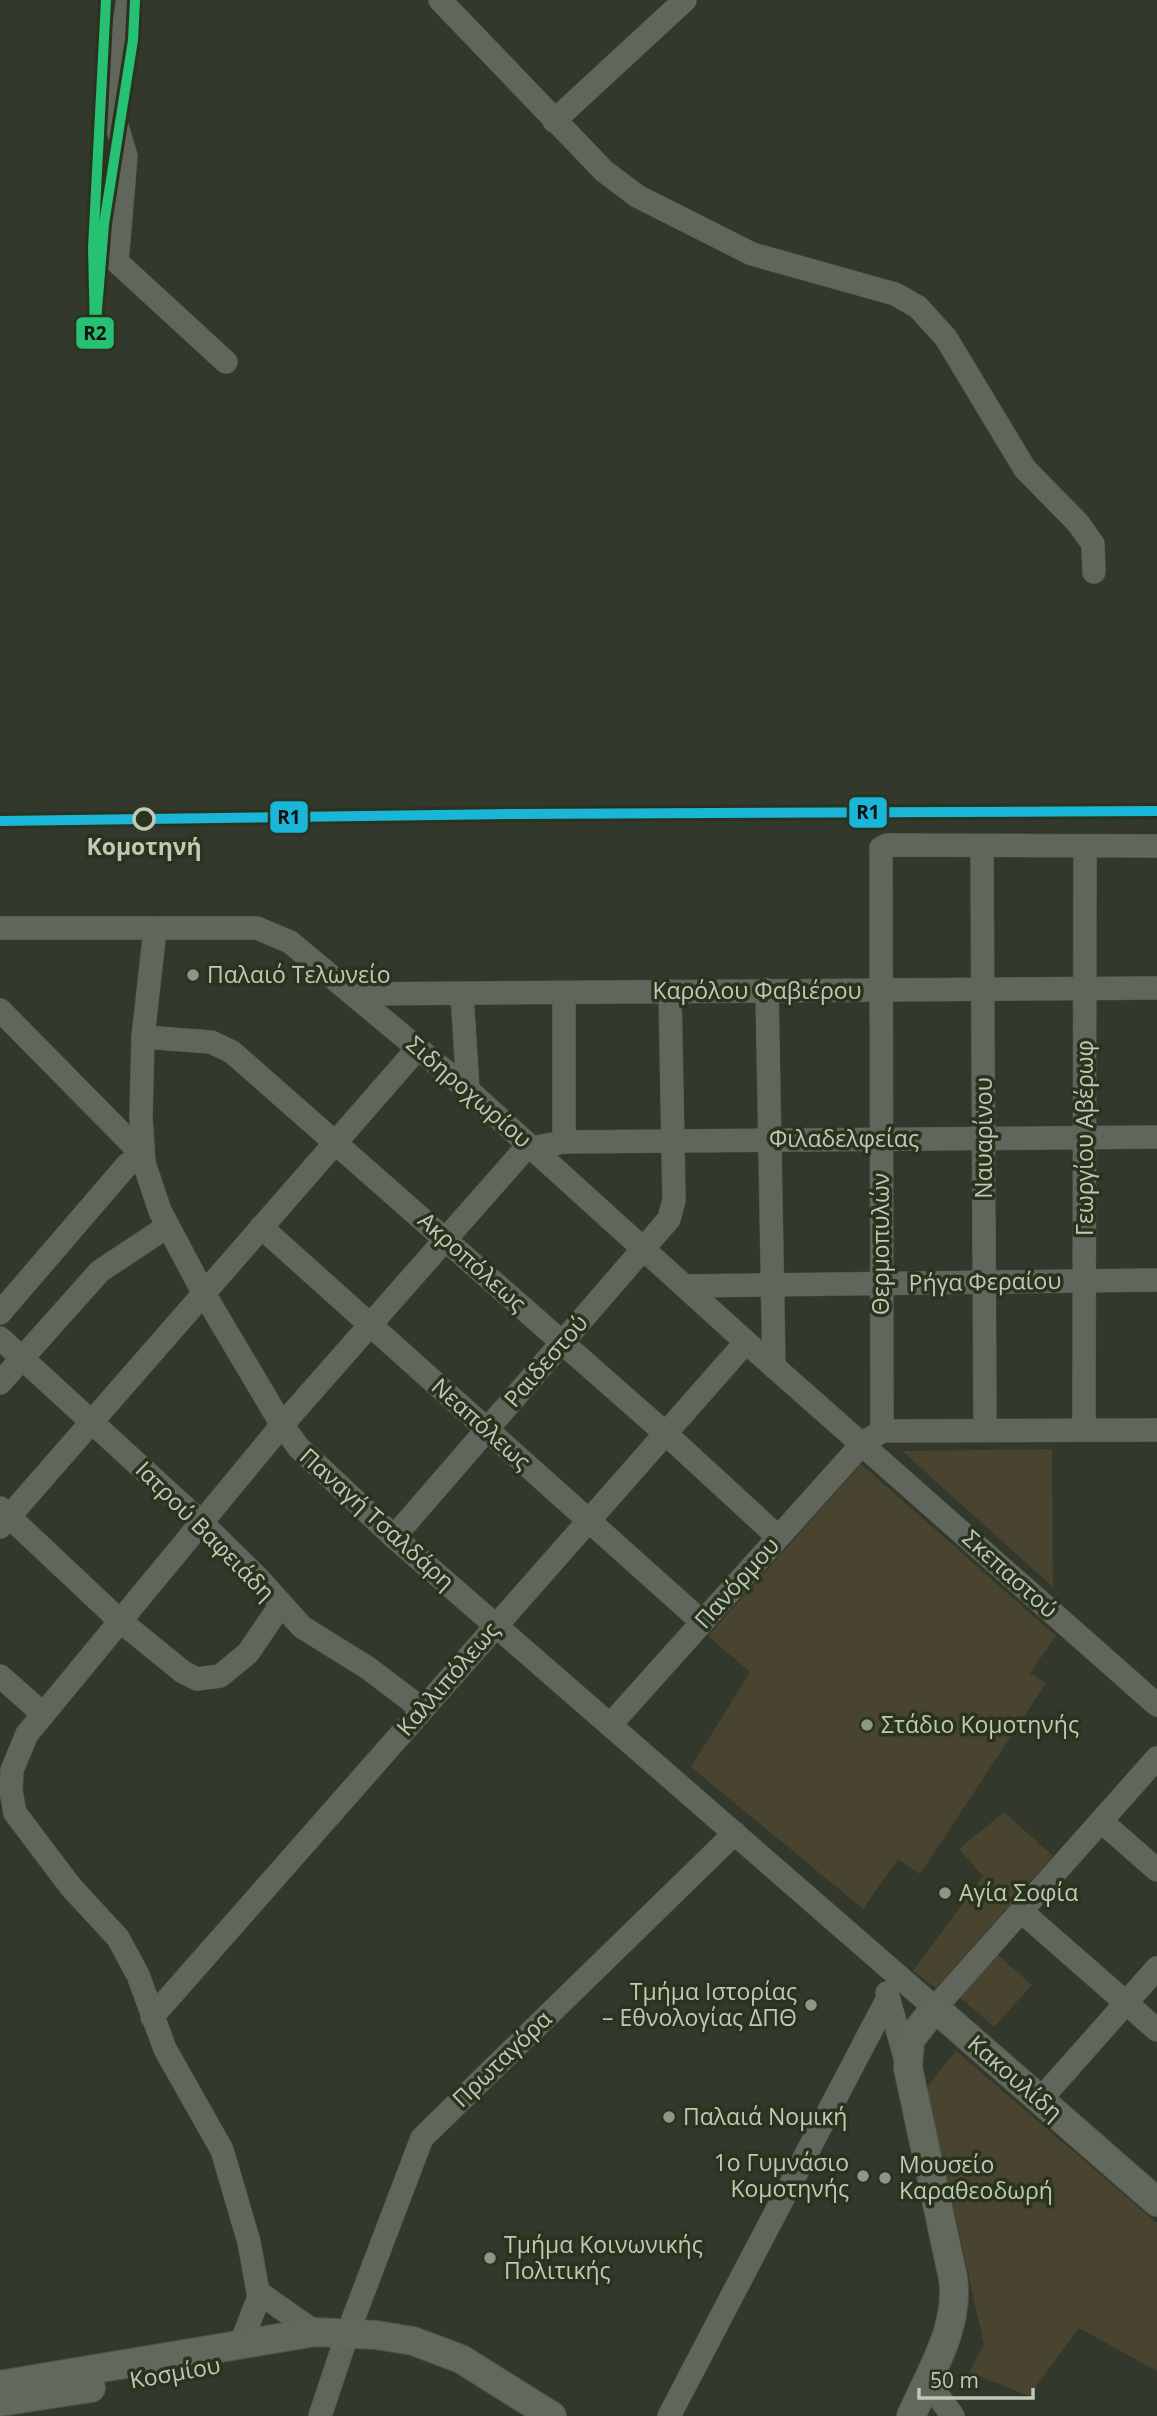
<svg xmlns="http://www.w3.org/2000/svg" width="1157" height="2416" font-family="'Open Sans',sans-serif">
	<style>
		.green { fill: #484430 }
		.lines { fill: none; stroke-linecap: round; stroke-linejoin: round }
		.minor-casing { stroke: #4e5349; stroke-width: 24 }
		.major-casing { stroke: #4f5549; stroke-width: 30 }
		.minor { stroke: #60665b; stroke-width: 23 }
		.major { stroke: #63685d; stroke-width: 28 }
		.rail-1-casing { stroke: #29331e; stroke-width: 16 }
		.rail-2-casing { stroke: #29331e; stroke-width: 16 }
		.rail-1 { stroke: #1ab6d8; stroke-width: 10 }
		.rail-2 { stroke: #26c172; stroke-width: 10 }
		.stop-dot { fill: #29331e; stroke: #bfc9b5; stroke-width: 3.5 }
		.poi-dot { fill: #8e9685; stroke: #29331e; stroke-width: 2.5 }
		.labels { text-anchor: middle; stroke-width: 7; stroke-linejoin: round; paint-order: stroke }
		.stop-label { font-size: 23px; font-weight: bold; fill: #bfc9b5; stroke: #29331e }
		.poi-label { font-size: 23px; fill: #bfc9b5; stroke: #29331e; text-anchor: start }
		.street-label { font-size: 23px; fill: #bfc9b5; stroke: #29331e }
		.line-badge { stroke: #29331e; stroke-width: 2.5 }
		.pale-badge-label { font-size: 19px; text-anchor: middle; font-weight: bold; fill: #111 }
	</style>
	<rect width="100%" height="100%" fill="#32382b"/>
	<g class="green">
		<polygon points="1052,1449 1053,1587 902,1451"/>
		<polygon points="861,1464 1056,1636 1030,1673 1046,1683 920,1874 898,1859 863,1909 691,1767 750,1672 708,1636"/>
		<polygon points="1004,1812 1053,1856 936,1988 913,1971 983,1876 959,1849"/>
		<polygon points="993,1951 1032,1985 994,2027 956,1994"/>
		<polygon points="956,2051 1157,2223 1157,2371 1079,2328 1029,2396 969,2372 984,2345 927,2087"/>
	</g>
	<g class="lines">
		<g class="minor-casing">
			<g id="minor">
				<polyline points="128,0 114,85 115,120 126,156 117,262 226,362"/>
				<polyline points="440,0 604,171 637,196 752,254 895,294 918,307 946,338 1025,469 1078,523 1093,544 1094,572"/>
				<polyline points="554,121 685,0"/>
				<polyline points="982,846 985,1430"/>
				<polyline points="0,928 257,928 290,942 468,1090 746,1342 1157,1705"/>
				<polyline points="155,930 143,1037 141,1117 144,1163 160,1211 203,1292 282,1425 299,1448 394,1537 935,2008 1157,1758"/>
				<polyline points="767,990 774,1367"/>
				<polyline points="356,994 1157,988"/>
				<polyline points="462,994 468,1090"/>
				<polyline points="0,1010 142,1154 127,1165 0,1313"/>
				<polyline points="143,1037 211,1042 232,1052 665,1433 778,1537"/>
				<polyline points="564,1142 564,993"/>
				<polyline points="261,1227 702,1622"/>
				<polyline points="687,1286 1157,1280"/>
				<polyline points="0,1338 202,1523 258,1578 302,1627 368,1668 422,1709"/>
				<polyline points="0,1383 100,1271 168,1226"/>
				<polyline points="1084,1430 1085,846"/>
				<polyline points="882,1431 881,848 887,845 1157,846"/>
				<polyline points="0,1508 119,1620 183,1672 197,1679 220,1676 248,1653 280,1606"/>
				<polyline points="0,1527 418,1048"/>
				<polyline points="394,1537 669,1219 674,1200 670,991"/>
				<polyline points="0,1676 42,1713"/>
				<polyline points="611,1724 863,1443 882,1431 1157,1430"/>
				<polyline points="1101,1821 1157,1870"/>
				<polyline points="1021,1911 1157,2030"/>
				<polyline points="887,1993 906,2061"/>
				<polyline points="152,2017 746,1342"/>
				<polyline points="1040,2100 1157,1968"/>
				<polyline points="315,2332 258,2292 249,2242 222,2150 165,2049 138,1975 118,1938 71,1887 15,1813 11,1791 12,1770 27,1734 282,1425 525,1149 564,1142 1157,1137"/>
				<polyline points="240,2346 260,2294"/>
				<polyline points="934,2364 938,2396 953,2416"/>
				<polyline points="320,2416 347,2335 422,2138 735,1833"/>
				<polyline points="669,2416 888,1998"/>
			</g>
		</g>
		<g class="major-casing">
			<g id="major">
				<polyline points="0,2385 315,2332 376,2335 413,2341 461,2359 552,2416"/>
				<polyline points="0,2402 91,2388"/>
				<path d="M911,2416C930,2373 960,2327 953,2278L908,2068L910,2040L935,2008L1157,2202"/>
			</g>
		</g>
		<use href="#minor" class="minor"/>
		<use href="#major" class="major"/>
		<g class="rail-1-casing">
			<polyline id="rail-1" points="0,821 514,814 1157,811"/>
		</g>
		<g class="rail-2-casing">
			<polyline id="rail-2" points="106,0 93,248 95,334 104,224 133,40 135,0"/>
		</g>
		<use href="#rail-1" class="rail-1"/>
		<use href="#rail-2" class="rail-2"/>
	</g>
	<circle class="stop-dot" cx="144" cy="819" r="10"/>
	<g class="poi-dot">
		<circle cx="193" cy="975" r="7"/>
		<circle cx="867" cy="1725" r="7"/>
		<circle cx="945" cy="1893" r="7"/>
		<circle cx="811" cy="2005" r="7"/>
		<circle cx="669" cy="2117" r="7"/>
		<circle cx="863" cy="2176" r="7"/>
		<circle cx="885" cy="2178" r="7"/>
		<circle cx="490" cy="2258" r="7"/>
	</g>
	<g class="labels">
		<g class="stop-label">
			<text x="144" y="855">Κομοτηνή</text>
		</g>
		<g class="poi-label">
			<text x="207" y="983">Παλαιό Τελωνείο</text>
			<text x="881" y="1733">Στάδιο Κομοτηνής</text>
			<text x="959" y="1901">Αγία Σοφία</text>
			<text x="797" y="2000" text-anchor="end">Τμήμα Ιστορίας<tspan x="797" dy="26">– Εθνολογίας ΔΠΘ</tspan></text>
			<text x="683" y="2125">Παλαιά Νομική</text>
			<text x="849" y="2171" text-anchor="end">1ο Γυμνάσιο<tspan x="849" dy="26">Κομοτηνής</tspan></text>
			<text x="899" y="2173">Μουσείο<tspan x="899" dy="26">Καραθεοδωρή</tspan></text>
			<text x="504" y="2253">Τμήμα Κοινωνικής<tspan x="504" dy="26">Πολιτικής</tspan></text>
		</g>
		<g class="street-label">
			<text x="757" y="999">Καρόλου Φαβιέρου</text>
			<text transform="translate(469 1092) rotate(41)" y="8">Σιδηροχωρίου</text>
			<text transform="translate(984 1138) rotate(-90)" y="8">Ναυαρίνου</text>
			<text transform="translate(1085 1138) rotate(-90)" y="8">Γεωργίου Αβέρωφ</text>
			<text x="844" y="1147">Φιλαδελφείας</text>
			<text transform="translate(881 1244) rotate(-90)" y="8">Θερμοπυλών</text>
			<text transform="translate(472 1262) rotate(42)" y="8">Ακροπόλεως</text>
			<text transform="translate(985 1282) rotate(-1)" y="8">Ρήγα Φεραίου</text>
			<text transform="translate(546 1361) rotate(-49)" y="8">Ραιδεστού</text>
			<text transform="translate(481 1424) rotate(42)" y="8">Νεαπόλεως</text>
			<text transform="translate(377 1519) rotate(42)" y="8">Παναγή Τσαλδάρη</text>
			<text transform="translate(205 1531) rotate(45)" y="8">Ιατρού Βαφειάδη</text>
			<text transform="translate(1010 1574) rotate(42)" y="8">Σκεπαστού</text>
			<text transform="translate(737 1583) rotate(-48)" y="8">Πανόρμου</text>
			<text transform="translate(448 1679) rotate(-49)" y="8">Καλλιπόλεως</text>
			<text transform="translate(502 2059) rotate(-44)" y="8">Πρωταγόρα</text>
			<text transform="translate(1015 2078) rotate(41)" y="8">Κακουλίδη</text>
			<text transform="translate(175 2373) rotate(-10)" y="8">Κοσμίου</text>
		</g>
	</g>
	<g class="line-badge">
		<rect x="75" y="316" width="40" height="34" rx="7" fill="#26c172"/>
		<rect x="848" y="796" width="40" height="33" rx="7" fill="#1ab6d8"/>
		<rect x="269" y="800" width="40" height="34" rx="7" fill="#1ab6d8"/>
	</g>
	<g class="pale-badge-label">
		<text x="95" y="340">R2</text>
		<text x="868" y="819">R1</text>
		<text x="289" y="824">R1</text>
	</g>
	<path d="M919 2388v10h114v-10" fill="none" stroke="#bfc9b5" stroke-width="3.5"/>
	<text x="930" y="2388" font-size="21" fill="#bfc9b5" stroke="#29331e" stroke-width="5" paint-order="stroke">50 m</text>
</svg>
